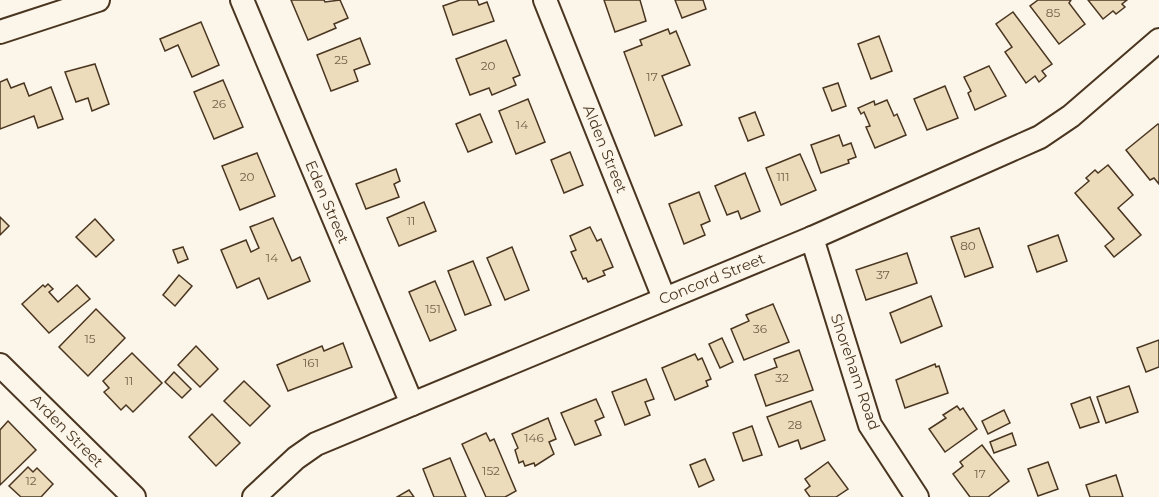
<svg xmlns="http://www.w3.org/2000/svg" width="1159" height="497" font-family="Montserrat,sans-serif">
	<style>
		.building { fill: #ecdcbc; stroke: #4a3520; stroke-width: 1.5 }
		.lines { fill: none; stroke-linecap: round; stroke-linejoin: round }
		.street-casing { stroke: #4a3520; stroke-width: 26 }
		.street { stroke: #fbf6e9; stroke-width: 22 }
		.labels { text-anchor: middle; stroke-width: 4.5; stroke-linejoin: round; paint-order: stroke }
		.number-label { font-size: 12px; fill: #725f47 }
		.street-label { font-size: 15px; fill: #4a3520; stroke: #fbf6e9 }
	</style>
	<rect width="100%" height="100%" fill="#fbf6e9"/>
	<g class="building">
		<polygon points="291,0 324,0 325,2 340,0 348,18 334,24 336,28 308,40"/>
		<polygon points="460,0 477,0 479,5 487,2 494,21 453,35 443,6"/>
		<polygon points="604,0 640,0 646,21 615,32"/>
		<polygon points="675,0 703,0 706,9 682,18"/>
		<polygon points="1038,0 1071,0 1069,3 1085,24 1059,44 1030,6"/>
		<polygon points="1088,0 1127,0 1122,4 1125,7 1116,14 1113,11 1103,19"/>
		<polygon points="1013,12 1052,64 1042,71 1046,76 1039,82 1035,76 1026,83 1005,52 1012,47 996,24"/>
		<polygon points="201,22 219,65 192,77 178,45 165,51 160,39"/>
		<polygon points="668,29 670,34 676,31 690,65 662,76 682,125 655,136 624,52 642,45 640,40"/>
		<polygon points="879,36 892,71 871,79 858,44"/>
		<polygon points="360,38 370,64 354,70 358,81 331,91 317,55"/>
		<polygon points="506,40 520,75 513,78 516,85 492,95 489,88 470,95 456,59"/>
		<polygon points="95,64 109,104 92,111 88,98 76,102 65,72"/>
		<polygon points="989,66 1006,96 975,110 968,93 971,91 964,77"/>
		<polygon points="7,79 11,88 24,83 29,96 51,87 63,119 38,128 34,116 0,129 0,82"/>
		<polygon points="223,80 243,127 214,139 194,92"/>
		<polygon points="838,83 846,106 832,111 823,88"/>
		<polygon points="945,86 958,118 927,130 914,99"/>
		<polygon points="528,99 545,142 516,154 499,111"/>
		<polygon points="887,100 894,116 897,114 906,135 875,148 866,127 870,126 864,112 861,114 858,108 874,101 875,105"/>
		<polygon points="755,112 764,135 748,141 739,118"/>
		<polygon points="480,114 492,142 468,152 456,124"/>
		<polygon points="1158,124 1159,125 1159,184 1154,178 1150,180 1126,150"/>
		<polygon points="839,135 843,146 851,143 856,157 848,160 849,163 821,173 811,145"/>
		<polygon points="570,152 583,185 564,193 551,160"/>
		<polygon points="257,153 275,196 240,210 222,166"/>
		<polygon points="800,154 816,190 781,205 766,168"/>
		<polygon points="1108,165 1133,195 1118,208 1141,235 1114,257 1105,246 1114,239 1075,193 1089,181 1086,178 1095,170 1098,173"/>
		<polygon points="396,169 400,181 394,184 399,197 366,209 356,184"/>
		<polygon points="745,173 760,211 741,219 738,211 727,215 715,186"/>
		<polygon points="699,192 710,221 701,225 705,235 684,244 669,204"/>
		<polygon points="424,202 436,231 399,246 387,218"/>
		<polygon points="0,217 9,226 0,235"/>
		<polygon points="273,218 292,261 300,257 310,281 268,299 259,278 237,288 221,250 246,240 251,252 259,248 250,227"/>
		<polygon points="95,219 114,240 96,257 76,237"/>
		<polygon points="590,227 597,241 601,239 613,267 603,271 605,275 588,282 586,278 583,279 571,252 576,250 570,236"/>
		<polygon points="979,228 993,267 965,277 951,237"/>
		<polygon points="1058,235 1067,261 1037,272 1028,246"/>
		<polygon points="183,247 188,259 178,263 173,250"/>
		<polygon points="512,247 529,290 505,300 487,258"/>
		<polygon points="907,253 917,283 866,300 856,270"/>
		<polygon points="473,261 491,305 465,315 448,271"/>
		<polygon points="179,275 192,286 175,306 163,295"/>
		<polygon points="435,281 456,330 430,341 409,292"/>
		<polygon points="48,284 53,289 49,292 58,302 77,285 90,299 49,333 22,304 43,285 45,287"/>
		<polygon points="931,296 942,326 901,343 890,313"/>
		<polygon points="773,304 789,342 744,360 731,329 749,321 746,315"/>
		<polygon points="96,309 125,338 88,376 59,347"/>
		<polygon points="722,338 733,362 720,368 709,344"/>
		<polygon points="1159,340 1159,367 1146,372 1137,348"/>
		<polygon points="343,343 352,367 288,391 277,365 322,346 324,351"/>
		<polygon points="196,346 218,369 200,387 178,365"/>
		<polygon points="799,350 813,390 766,406 755,375 777,367 774,359"/>
		<polygon points="132,353 162,383 133,412 126,405 121,410 104,392 109,388 103,381"/>
		<polygon points="695,354 698,360 702,358 711,379 706,381 708,386 675,400 662,368"/>
		<polygon points="935,364 936,367 939,366 948,393 905,408 896,380"/>
		<polygon points="174,372 191,389 182,398 165,382"/>
		<polygon points="646,379 654,399 645,402 650,415 625,425 612,392"/>
		<polygon points="244,381 270,406 250,426 224,401"/>
		<polygon points="1129,386 1138,412 1106,423 1097,397"/>
		<polygon points="1090,397 1099,422 1080,428 1071,404"/>
		<polygon points="596,399 604,417 595,421 601,435 575,445 561,413"/>
		<polygon points="811,401 825,440 801,449 798,440 779,447 767,417"/>
		<polygon points="957,406 960,410 963,408 977,429 945,452 929,429 946,418 943,415"/>
		<polygon points="1004,410 1010,423 988,434 982,421"/>
		<polygon points="212,414 240,443 216,466 189,437"/>
		<polygon points="548,418 556,439 549,442 554,454 535,466 534,463 525,466 523,461 519,463 515,450 518,448 512,434"/>
		<polygon points="8,421 36,450 0,485 0,430"/>
		<polygon points="752,426 762,455 743,461 733,433"/>
		<polygon points="486,433 490,441 494,439 516,491 505,497 486,497 462,444"/>
		<polygon points="1012,433 1016,445 994,453 990,442"/>
		<polygon points="982,445 1009,481 988,497 970,497 953,474 963,466 960,462"/>
		<polygon points="450,458 466,497 434,497 423,469"/>
		<polygon points="705,459 714,480 699,487 690,465"/>
		<polygon points="828,462 848,489 836,497 810,497 805,490 810,486 805,479"/>
		<polygon points="1048,462 1058,489 1038,496 1028,469"/>
		<polygon points="28,467 33,472 37,468 53,484 41,497 21,497 9,486"/>
		<polygon points="1116,475 1123,497 1090,497 1086,485"/>
		<polygon points="409,490 414,497 397,497"/>
	</g>
	<g class="lines">
		<g class="street-casing">
			<g id="street">
				<polyline points="242,0 412,404"/>
				<polyline points="545,0 664,298"/>
				<polyline points="0,32 98,0"/>
				<polyline points="812,238 870,425 917,497"/>
				<polyline points="0,365 134,497"/>
				<polyline points="254,497 296,458 316,444 812,238 1040,137 1071,116 1159,40"/>
			</g>
		</g>
		<use href="#street" class="street"/>
	</g>
	<g class="labels">
		<g class="number-label">
			<text x="1053" y="17">85</text>
			<text x="341" y="64">25</text>
			<text x="488" y="70">20</text>
			<text x="652" y="81">17</text>
			<text x="219" y="108">26</text>
			<text x="522" y="129">14</text>
			<text x="247" y="181">20</text>
			<text x="783" y="181">111</text>
			<text x="411" y="225">11</text>
			<text x="968" y="250">80</text>
			<text x="272" y="262">14</text>
			<text x="883" y="279">37</text>
			<text x="433" y="313">151</text>
			<text x="760" y="333">36</text>
			<text x="90" y="343">15</text>
			<text x="311" y="367">161</text>
			<text x="782" y="382">32</text>
			<text x="129" y="385">11</text>
			<text x="795" y="429">28</text>
			<text x="534" y="442">146</text>
			<text x="491" y="475">152</text>
			<text x="980" y="478">17</text>
			<text x="31" y="485">12</text>
		</g>
		<g class="street-label">
			<text transform="translate(605 149) rotate(68)" y="5">Alden Street</text>
			<text transform="translate(327 202) rotate(67)" y="5">Eden Street</text>
			<text transform="translate(712 279) rotate(-22)" y="5">Concord Street</text>
			<text transform="translate(855 372) rotate(71)" y="5">Shoreham Road</text>
			<text transform="translate(67 431) rotate(45)" y="5">Arden Street</text>
		</g>
	</g>
</svg>
